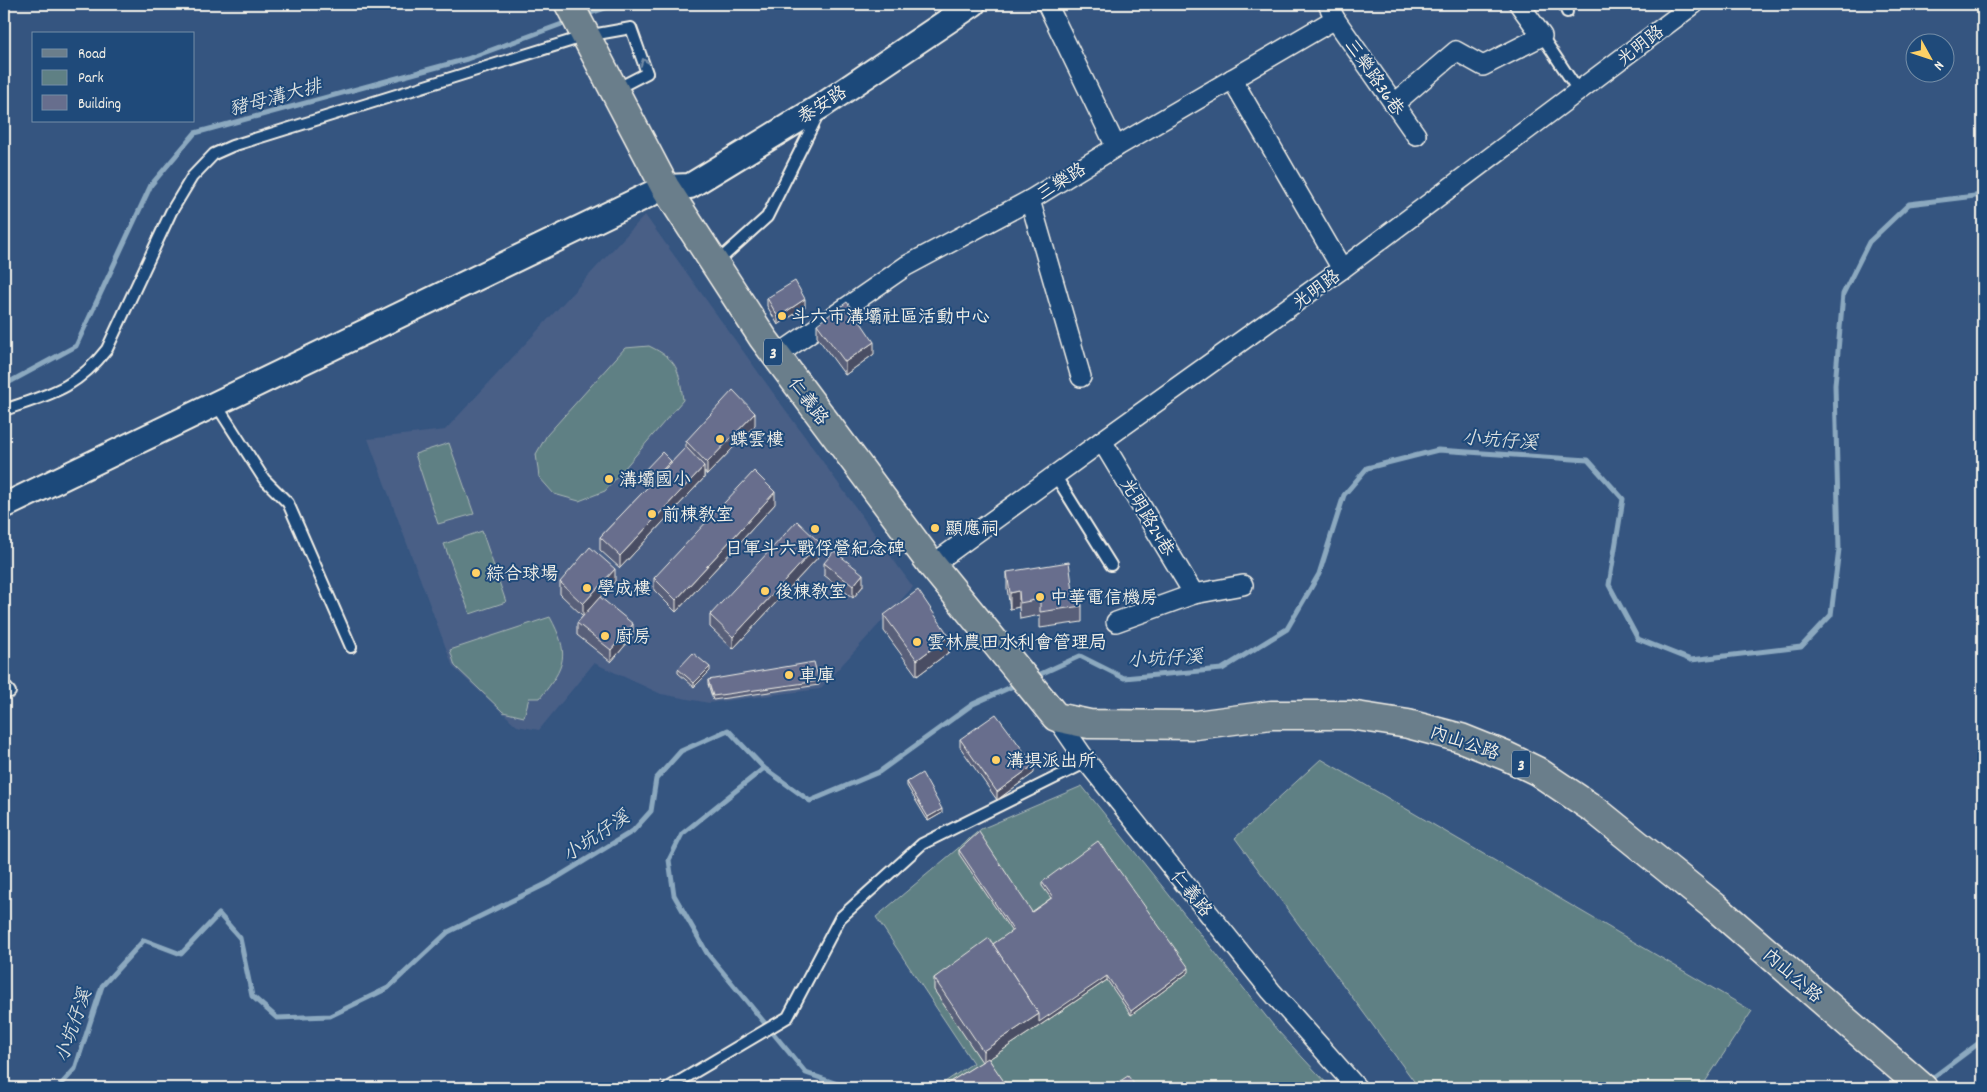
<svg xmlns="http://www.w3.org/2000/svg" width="1987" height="1092" font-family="Dekko,'LXGW WenKai TC',sans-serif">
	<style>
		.built { fill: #485f86 }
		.green { fill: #5f8084; stroke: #aab8b6 }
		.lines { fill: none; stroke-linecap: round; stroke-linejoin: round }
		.stream { stroke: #8ca9bf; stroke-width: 5 }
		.service-casing { stroke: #f4f1e8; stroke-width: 14 }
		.minor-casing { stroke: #f4f1e8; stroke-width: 22 }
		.tertiary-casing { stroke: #f4f1e8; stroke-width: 28 }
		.primary-casing { stroke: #f4f1e8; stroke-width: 31 }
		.service { stroke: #1f4a7a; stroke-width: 10 }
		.minor { stroke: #1f4a7a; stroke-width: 19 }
		.tertiary { stroke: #1f4a7a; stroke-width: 24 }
		.primary { stroke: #6b7e8b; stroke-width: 28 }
		.wall { fill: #595f79; stroke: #f4f1e8 }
		.shaded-wall { fill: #484d63; stroke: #f4f1e8 }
		.building { fill: #676e8d; stroke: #f4f1e8 }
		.oneway { stroke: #748da6 }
		.poi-dot { fill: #ffd166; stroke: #1f4a7a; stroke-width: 2 }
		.labels { text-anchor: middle; stroke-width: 4; stroke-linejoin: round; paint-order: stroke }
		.shield { fill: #1f4a7a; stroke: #b4bfc7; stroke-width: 1 }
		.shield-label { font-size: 16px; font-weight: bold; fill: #f4f1e8 }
		.street-label { font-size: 18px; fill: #f4f1e8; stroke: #1f4a7a }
		.poi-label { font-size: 18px; fill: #f4f1e8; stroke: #1f4a7a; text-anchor: start }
		.water-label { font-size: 19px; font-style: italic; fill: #dadfde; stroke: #1f4a7a }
	</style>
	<rect width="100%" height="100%" fill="#355580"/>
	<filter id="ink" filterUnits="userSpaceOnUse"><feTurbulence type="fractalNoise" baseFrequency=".02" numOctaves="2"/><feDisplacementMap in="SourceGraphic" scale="10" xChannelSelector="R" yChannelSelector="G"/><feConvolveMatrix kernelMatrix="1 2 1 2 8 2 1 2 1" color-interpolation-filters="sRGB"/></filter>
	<g filter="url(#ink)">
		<polygon class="built" points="645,215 913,587 820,689 709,703 661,694 594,663 539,730 517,726 453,667 368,439 445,430"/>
		<g class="green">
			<path d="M649,346C678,360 679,369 683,400L605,491L579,501L554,494L539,477L536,454L547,435L625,348Z"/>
			<polygon points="449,443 474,514 438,524 415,454"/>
			<polygon points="482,531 506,602 470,614 444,544"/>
			<path d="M550,617C570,654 566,666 540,698H529L524,717L503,712L455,666L450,650Z"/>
			<polygon points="1321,759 1752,1011 1701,1088 1419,1088 1235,838"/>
			<polygon points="1082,786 1277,1030 1331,1088 936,1088 973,1063 876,917 981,829"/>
		</g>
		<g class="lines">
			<g class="stream">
				<polyline points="585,15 617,4"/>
				<polyline points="4,385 76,346 151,185 195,133 467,59 570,21"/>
				<polyline points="1034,677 1080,656 1124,678 1222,669 1287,629 1319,574 1344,495 1367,468 1438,450 1588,460 1623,499 1609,585 1638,639 1691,660 1801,647 1831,615 1839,549 1835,385 1843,294 1869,242 1909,204 1983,195"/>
				<polyline points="764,768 682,834 669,860 674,895 707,953 806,1073 849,1088"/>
				<polyline points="1927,1082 1983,1040"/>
				<polyline points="58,1088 75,1069 102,986 144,940 181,954 219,914 240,938 252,996 277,1018 330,1016 388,988 448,932 548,883 633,831 651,811 656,779 681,751 728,730 764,768 810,801 879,772 973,704 1020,683"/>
			</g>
			<g class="service-casing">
				<g id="service">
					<polyline points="1564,4 1567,12"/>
					<polyline points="1542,36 1579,92"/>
					<polyline points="716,263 767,217 819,113"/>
					<polyline points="216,404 264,479 288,503 351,647"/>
					<path d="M4,410C50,394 76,389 107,349L171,212L192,177L214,154L232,146L586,36L631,28L647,73L616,89"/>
					<polyline points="1055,475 1111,565"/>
					<polyline points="4,685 10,692"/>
					<polyline points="668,1088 788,1017 840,918 922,844 1087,762"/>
				</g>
			</g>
			<g class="minor-casing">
				<g id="minor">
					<polyline points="1047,4 1116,147"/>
					<polyline points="1335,19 1416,135"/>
					<polyline points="1232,79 1342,269"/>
					<polyline points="1394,104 1456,51 1483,66 1542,36 1519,4"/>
					<polyline points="1030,200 1081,377"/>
					<polyline points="776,356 906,266 1030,200 1116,147 1335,19 1328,4"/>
					<polyline points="1102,441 1194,594 1243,585"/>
					<polyline points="932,565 1102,441 1342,269 1694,4"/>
					<polyline points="1116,622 1194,594"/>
					<polyline points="1056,717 1087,762 1271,991 1357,1088"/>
				</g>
			</g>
			<g class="tertiary-casing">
				<polyline id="tertiary" points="4,506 665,187 690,186 823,105 973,4"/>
			</g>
			<g class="primary-casing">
				<polyline id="primary" points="569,4 665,187 763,338 932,565 1056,717 1089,724 1196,725 1271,715 1350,715 1408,724 1461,738 1506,756 1537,771 1595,810 1715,907 1923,1088"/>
			</g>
			<use href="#service" class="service"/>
			<use href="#minor" class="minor"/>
			<use href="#tertiary" class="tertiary"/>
			<use href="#primary" class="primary"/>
		</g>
		<g class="wall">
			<polygon points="767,298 805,307 778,325 767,306"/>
			<polygon points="817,324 874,354 845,375 817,337"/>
			<polygon points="755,425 707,475 704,471 704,478 620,568 600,550 600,537 651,484 643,476 643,472 671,463 686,448 686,441"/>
			<polygon points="775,504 676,612 654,590 654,578"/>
			<polygon points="820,555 733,649 710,627 710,615"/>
			<polygon points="824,563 863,586 853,598 824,575"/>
			<polygon points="1007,572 1073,591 1082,606 1082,622 1040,628 1040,615 1020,619 1019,607 1010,609 1007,588"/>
			<polygon points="615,581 600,597 633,636 611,662 577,635 577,623 583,616 560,594 560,582"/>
			<polygon points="884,615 949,652 917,676 884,631"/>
			<polygon points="678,669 710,671 694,687 678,673"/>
			<polygon points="708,680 819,681 819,685 713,700 708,684"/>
			<polygon points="960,739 1034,773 997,800 960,747"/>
			<polygon points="907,782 942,813 928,821 907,786"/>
			<polygon points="959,850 1032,912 1051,898 1042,886 1042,882 1189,972 1131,1015 1107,980 1039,1026 989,1059 1005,1087 1003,1088 940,1088 982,1062 934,990 934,978 993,944 1012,932 959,854"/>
		</g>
		<g class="shaded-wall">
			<polygon points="805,299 805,307 778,325 778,317"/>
			<polygon points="874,342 874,354 845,375 845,362"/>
			<polygon points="755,413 755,425 707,475 707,463"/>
			<polygon points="671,461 671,465 652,485 652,481"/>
			<polygon points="704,466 704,478 620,568 620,556"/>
			<polygon points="775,492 775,504 676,612 676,600"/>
			<polygon points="820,543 820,555 733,649 733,637"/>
			<polygon points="615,569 615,581 583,616 583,604"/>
			<polygon points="863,574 863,586 853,598 853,586"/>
			<polygon points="1019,591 1019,607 1010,609 1010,593"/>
			<polygon points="633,624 633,636 611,662 611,650"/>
			<polygon points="949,636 949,652 917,676 917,660"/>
			<polygon points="710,667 710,671 694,687 694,683"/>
			<polygon points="1034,765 1034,773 997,800 997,792"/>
			<polygon points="942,809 942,813 928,821 928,817"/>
			<polygon points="1189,968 1189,972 1131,1015 1131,1011"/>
			<polygon points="1107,976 1107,980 1039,1026 983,1063 983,1051 1039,1014"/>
			<polygon points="1005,1083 1005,1087 1003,1088 997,1088"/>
		</g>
		<g class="building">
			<polygon points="795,281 805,299 778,317 767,298"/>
			<polygon points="847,302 874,342 845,362 817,324"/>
			<polygon points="733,390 755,413 707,463 686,441"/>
			<polygon points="686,447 704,466 620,556 600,537"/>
			<polygon points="662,452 671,461 652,481 643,472"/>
			<polygon points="754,471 775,492 676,600 654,578"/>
			<polygon points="797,521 820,543 733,637 710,615"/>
			<polygon points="590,547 615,569 583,604 560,582"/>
			<polygon points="834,551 863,574 853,586 824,563"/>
			<polygon points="1069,562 1073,591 1079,590 1082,606 1040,612 1040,599 1020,603 1019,591 1010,593 1007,572"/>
			<polygon points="918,590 949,636 917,660 884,615"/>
			<polygon points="600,597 633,624 611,650 577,623"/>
			<polygon points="693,653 710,667 694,683 678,669"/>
			<polygon points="814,662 819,681 713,696 708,680"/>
			<polygon points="996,714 1034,765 997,792 960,739"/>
			<polygon points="922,773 942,809 928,817 907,782"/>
			<polygon points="979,832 1032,912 1053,897 1042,882 1098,841 1189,968 1131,1011 1107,976 1039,1022 1039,1014 993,944 1013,930 959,850"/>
			<polygon points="989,938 1039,1014 983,1051 934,978"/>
			<polygon points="988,1058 1005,1083 997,1088 940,1088"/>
			<polygon points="1128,1076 1137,1088 1109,1088"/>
		</g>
		<defs><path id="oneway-chevron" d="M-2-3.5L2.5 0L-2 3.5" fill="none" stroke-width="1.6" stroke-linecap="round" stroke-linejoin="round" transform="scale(1.25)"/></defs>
		<use class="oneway" href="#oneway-chevron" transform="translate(644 62) rotate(-110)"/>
	</g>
	<g class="poi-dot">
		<circle cx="782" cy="316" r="5"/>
		<circle cx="720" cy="439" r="5"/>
		<circle cx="609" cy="479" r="5"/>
		<circle cx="652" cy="514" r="5"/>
		<circle cx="935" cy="528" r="5"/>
		<circle cx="815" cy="529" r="5"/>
		<circle cx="476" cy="573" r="5"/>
		<circle cx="587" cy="588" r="5"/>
		<circle cx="765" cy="591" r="5"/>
		<circle cx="1040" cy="597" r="5"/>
		<circle cx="605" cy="636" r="5"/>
		<circle cx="917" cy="642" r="5"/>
		<circle cx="789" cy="675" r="5"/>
		<circle cx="996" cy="760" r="5"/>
	</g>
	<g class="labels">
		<g class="shield">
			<rect x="764" y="338.5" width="18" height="27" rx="4"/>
			<rect x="1512" y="750.5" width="18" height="27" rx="4"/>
		</g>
		<g class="shield-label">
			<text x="773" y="358">3</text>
			<text x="1521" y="770">3</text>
		</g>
		<g class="street-label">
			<text transform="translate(1640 45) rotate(-38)" y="6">光明路</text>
			<text transform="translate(1375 77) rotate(55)" y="6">三樂路36巷</text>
			<text transform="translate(822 104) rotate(-33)" y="6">泰安路</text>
			<text transform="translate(1061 181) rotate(-32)" y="6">三樂路</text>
			<text transform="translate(1316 289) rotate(-36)" y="6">光明路</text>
			<text transform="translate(809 401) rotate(53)" y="6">仁義路</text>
			<text transform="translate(1148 517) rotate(59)" y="6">光明路24巷</text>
			<text transform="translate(1465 742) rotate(19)" y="6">內山公路</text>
			<text transform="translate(1192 893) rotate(51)" y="6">仁義路</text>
			<text transform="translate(1793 975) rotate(41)" y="6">內山公路</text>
		</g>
		<g class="poi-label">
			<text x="792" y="322">斗六市溝壩社區活動中心</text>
			<text x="730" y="445">蝶雲樓</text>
			<text x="619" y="485">溝壩國小</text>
			<text x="662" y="520">前棟教室</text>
			<text x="945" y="534">顯應祠</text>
			<text x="815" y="554" text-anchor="middle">日軍斗六戰俘營紀念碑</text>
			<text x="486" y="579">綜合球場</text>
			<text x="597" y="594">學成樓</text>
			<text x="775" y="597">後棟教室</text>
			<text x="1050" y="603">中華電信機房</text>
			<text x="615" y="642">廚房</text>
			<text x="927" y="648">雲林農田水利會管理局</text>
			<text x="799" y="681">車庫</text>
			<text x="1006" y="766">溝埧派出所</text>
		</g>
		<g class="water-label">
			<text transform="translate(275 96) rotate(-15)" y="7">豬母溝大排</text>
			<text transform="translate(1500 439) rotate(4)" y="7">小坑仔溪</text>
			<text transform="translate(1165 657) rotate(-3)" y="7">小坑仔溪</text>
			<text transform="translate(595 835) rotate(-34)" y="7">小坑仔溪</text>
			<text transform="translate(72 1025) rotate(-71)" y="7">小坑仔溪</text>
		</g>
	</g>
	<rect width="1987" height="1092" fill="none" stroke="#1f4a7a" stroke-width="20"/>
	<rect x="10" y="10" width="1967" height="1072" fill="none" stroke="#f4f1e8" stroke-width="2" filter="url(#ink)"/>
	<rect x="32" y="32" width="162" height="90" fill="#1f4a7a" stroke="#748da6"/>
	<rect x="42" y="49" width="25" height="8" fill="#6b7e8b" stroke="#748da6"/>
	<text x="78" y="58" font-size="15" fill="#f4f1e8">Road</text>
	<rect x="42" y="70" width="25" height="15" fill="#5f8084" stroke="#748da6"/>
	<text x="78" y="82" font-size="15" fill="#f4f1e8">Park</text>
	<rect x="42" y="95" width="25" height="15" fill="#676e8d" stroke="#748da6"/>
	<text x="78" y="108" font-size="15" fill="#f4f1e8">Building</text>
	<g transform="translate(1930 58) rotate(130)"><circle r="24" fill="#1f4a7a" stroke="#748da6"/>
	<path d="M0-4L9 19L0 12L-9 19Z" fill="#ffd166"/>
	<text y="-8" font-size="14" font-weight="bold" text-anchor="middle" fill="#f4f1e8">N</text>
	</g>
</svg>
